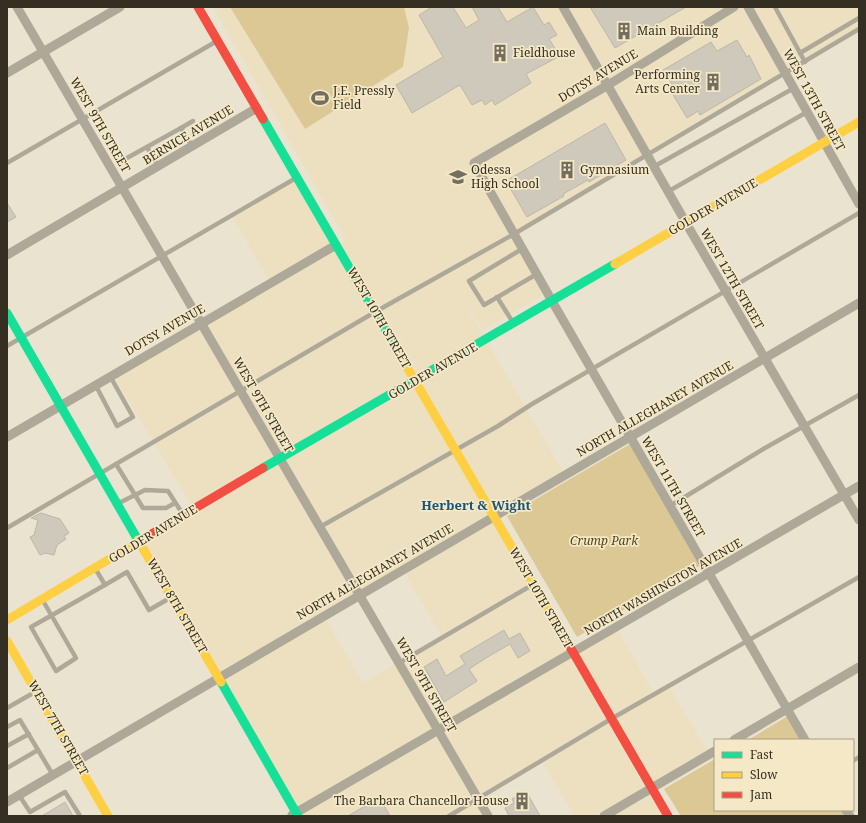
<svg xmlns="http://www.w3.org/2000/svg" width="866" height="823" font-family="'Noto Serif',serif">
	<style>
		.built { fill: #ece0c1; fill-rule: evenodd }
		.green { fill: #dcc895 }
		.building { fill: #cec9ba; stroke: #bdb7a8 }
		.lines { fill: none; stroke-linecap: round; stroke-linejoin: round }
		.lane { stroke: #aea899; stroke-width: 4.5 }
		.street { stroke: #aea899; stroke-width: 9 }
		.fast { stroke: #16e098; stroke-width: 9 }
		.slow { stroke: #ffcf43; stroke-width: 9 }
		.jam { stroke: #f24e42; stroke-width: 9 }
		.labels { text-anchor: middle; stroke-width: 3.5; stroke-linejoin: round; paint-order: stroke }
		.poi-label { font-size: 12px; fill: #342f22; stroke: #f5e8c6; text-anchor: start }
		.street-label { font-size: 12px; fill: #342f22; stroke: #f5e8c6 }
		.park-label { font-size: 12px; font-style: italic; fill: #54451b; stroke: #f5e8c6 }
		.neighbourhood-label { font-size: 13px; font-weight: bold; fill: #1b5375; stroke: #f5e8c6 }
	</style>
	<rect width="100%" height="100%" fill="#eae3d0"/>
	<path class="built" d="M213,7H859V27L654,147L514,234L545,294L483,330L450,278L565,475L494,516L573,653L617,628L654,694L669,686L710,756L652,789L668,816H574L542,761L478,798L488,816H290L295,813L138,543L174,522L189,546L175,521L194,510L114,376L271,284L231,214L296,176L337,245L346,240ZM403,570L442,637L363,683L324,616Z"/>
	<g class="green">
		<polygon points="230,7 404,7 409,28 403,67 305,129"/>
		<polygon points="630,444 701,565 577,637 507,516"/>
		<polygon points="788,716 802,740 748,740"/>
		<polygon points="715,759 715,810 843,810 847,816 681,816 664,789"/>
	</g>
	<g class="building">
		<polygon points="432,7 453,7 466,28 479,20 472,7 498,7 507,22 533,7 544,25 549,22 557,35 549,39 560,56 526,74 531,83 495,105 492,100 485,105 482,100 472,105 460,85 412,113 396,85 443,57 419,15"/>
		<polygon points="590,7 686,7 615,48"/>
		<polygon points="737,40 747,57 749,55 761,79 700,115 698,111 687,118 669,88 673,86 663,70 711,42 717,51"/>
		<polygon points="605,123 626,160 589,182 588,180 563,194 564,196 527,217 506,181"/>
		<polygon points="7,203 16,217 7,222"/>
		<polygon points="41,513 60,519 69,533 64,536 66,539 57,545 54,555 45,553 40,555 30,537 34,535 38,520 31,518"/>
		<polygon points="504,630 509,639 520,633 530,651 518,658 510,644 486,658 469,669 477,681 444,702 424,667 437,659 446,676 465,664 460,656"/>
		<polygon points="526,791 540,816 509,816 505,808 514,803 512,799"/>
		<polygon points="379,797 390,816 348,816 370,803"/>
		<polygon points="65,802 73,816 42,816"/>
	</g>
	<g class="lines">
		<g class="lane">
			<polyline points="775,7 805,62"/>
			<polyline points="800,53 859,18"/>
			<polyline points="181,128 193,121"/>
			<polyline points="147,147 158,166"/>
			<polyline points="127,158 181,128 192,146"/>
			<polyline points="7,163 217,41"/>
			<polyline points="655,166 794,88"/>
			<polyline points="669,191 807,112"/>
			<polyline points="522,249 469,281 484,305 537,274"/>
			<polyline points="497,297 512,321"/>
			<polyline points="7,346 296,178"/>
			<polyline points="95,384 117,426 133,417 110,376"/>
			<polyline points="116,464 143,508 166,508 175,503"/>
			<polyline points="119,503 145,490 168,491 182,513"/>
			<polyline points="670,506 765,448 859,395"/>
			<polyline points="320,527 498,426 532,404 859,213"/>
			<polyline points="7,528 375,312 514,234 859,29"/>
			<polyline points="95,568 105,585"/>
			<path d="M42,599L76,658L56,671L31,627C63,609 95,591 127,572L149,610L170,598"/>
			<polyline points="399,663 532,585"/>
			<polyline points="7,708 35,692"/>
			<polyline points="7,727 20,720 53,775"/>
			<polyline points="7,746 29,734"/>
			<polyline points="853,761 859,757"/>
			<polyline points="7,768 38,750"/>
			<polyline points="19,795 30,812 65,792 80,816"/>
			<polyline points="449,816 611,719 859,577"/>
		</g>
		<g class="street">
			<polyline points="17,7 488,816"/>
			<polyline points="563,7 686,223 859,520"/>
			<polyline points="734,7 608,85 474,163 552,301 805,740"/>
			<polyline points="748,7 859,204"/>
			<polyline points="7,73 120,7"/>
			<polyline points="7,255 257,108"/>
			<polyline points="7,437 336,245"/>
			<polyline points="734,740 859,667"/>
			<polyline points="7,802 859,303"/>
			<polyline points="846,810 850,816"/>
			<polyline points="292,815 859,486"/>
			<polyline points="604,816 715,751"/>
		</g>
		<g class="fast">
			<polyline points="263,119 404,362"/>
			<polyline points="7,313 138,540"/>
			<polyline points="263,468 615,264"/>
			<polyline points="221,682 298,816"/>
		</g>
		<g class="slow">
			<polyline points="615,264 859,122"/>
			<polyline points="404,362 559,628"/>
			<polyline points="138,540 221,682"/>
			<polyline points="7,620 143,539"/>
			<polyline points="7,641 108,816"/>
		</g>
		<g class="jam">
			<polyline points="198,7 263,119"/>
			<polyline points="143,539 263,468"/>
			<polyline points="559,628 668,816"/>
		</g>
	</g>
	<defs>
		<g id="building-bare" transform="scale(1.38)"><path d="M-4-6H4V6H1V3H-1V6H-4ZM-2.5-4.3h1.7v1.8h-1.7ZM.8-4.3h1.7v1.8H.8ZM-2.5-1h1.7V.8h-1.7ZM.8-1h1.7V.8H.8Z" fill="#746e5f" stroke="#f5e8c6" stroke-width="2.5" paint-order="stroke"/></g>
		<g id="stadium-bare" transform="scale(1.38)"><path d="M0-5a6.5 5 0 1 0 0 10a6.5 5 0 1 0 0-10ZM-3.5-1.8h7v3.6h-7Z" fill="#746e5f" stroke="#f5e8c6" stroke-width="2.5" paint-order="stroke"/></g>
		<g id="school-bare" transform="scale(1.38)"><path d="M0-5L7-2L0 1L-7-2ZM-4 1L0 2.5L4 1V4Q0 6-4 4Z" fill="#746e5f" stroke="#f5e8c6" stroke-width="2.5" paint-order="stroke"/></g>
	</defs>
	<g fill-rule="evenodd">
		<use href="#building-bare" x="624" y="31"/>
		<use href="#building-bare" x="500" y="53"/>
		<use href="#building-bare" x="713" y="82"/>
		<use href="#stadium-bare" x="320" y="98"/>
		<use href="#building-bare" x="567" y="170"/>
		<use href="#school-bare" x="458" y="177"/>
		<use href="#building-bare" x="522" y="801"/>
	</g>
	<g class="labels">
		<g class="poi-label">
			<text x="637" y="35">Main Building</text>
			<text x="513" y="57">Fieldhouse</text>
			<text x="700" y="79" text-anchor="end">Performing<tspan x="700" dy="14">Arts Center</tspan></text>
			<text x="333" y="95">J.E. Pressly<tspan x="333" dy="14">Field</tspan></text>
			<text x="471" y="174">Odessa<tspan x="471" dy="14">High School</tspan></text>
			<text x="580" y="174">Gymnasium</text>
			<text x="509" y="805" text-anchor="end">The Barbara Chancellor House</text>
		</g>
		<g class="street-label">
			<text transform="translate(598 76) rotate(-31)" y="4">DOTSY AVENUE</text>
			<text transform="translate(814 100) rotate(61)" y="4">WEST 13TH STREET</text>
			<text transform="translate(100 125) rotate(60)" y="4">WEST 9TH STREET</text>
			<text transform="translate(188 135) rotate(-31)" y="4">BERNICE AVENUE</text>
			<text transform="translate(713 207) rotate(-30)" y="4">GOLDER AVENUE</text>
			<text transform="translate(732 279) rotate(60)" y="4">WEST 12TH STREET</text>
			<text transform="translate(379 318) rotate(60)" y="4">WEST 10TH STREET</text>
			<text transform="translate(165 330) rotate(-30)" y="4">DOTSY AVENUE</text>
			<text transform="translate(433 371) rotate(-30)" y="4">GOLDER AVENUE</text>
			<text transform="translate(263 405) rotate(60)" y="4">WEST 9TH STREET</text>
			<text transform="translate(655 409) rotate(-30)" y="4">NORTH ALLEGHANEY AVENUE</text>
			<text transform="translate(673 487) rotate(60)" y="4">WEST 11TH STREET</text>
			<text transform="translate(153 534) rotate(-31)" y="4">GOLDER AVENUE</text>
			<text transform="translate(375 572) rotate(-30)" y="4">NORTH ALLEGHANEY AVENUE</text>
			<text transform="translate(663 587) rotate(-30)" y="4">NORTH WASHINGTON AVENUE</text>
			<text transform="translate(541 598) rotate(60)" y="4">WEST 10TH STREET</text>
			<text transform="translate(177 606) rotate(60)" y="4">WEST 8TH STREET</text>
			<text transform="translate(426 685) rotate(60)" y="4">WEST 9TH STREET</text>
			<text transform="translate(58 728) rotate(60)" y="4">WEST 7TH STREET</text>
		</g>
		<g class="park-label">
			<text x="604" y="545">Crump Park</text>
		</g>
		<g class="neighbourhood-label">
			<text x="476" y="510">Herbert &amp; Wight</text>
		</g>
	</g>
	<rect width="866" height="823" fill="none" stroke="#342f22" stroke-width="16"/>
	<rect x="714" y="739" width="140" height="72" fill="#f5e8c6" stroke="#a89e84"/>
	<rect x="722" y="752" width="20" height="6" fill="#16e098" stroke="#a89e84"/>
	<text x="750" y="759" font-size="12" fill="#342f22">Fast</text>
	<rect x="722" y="772" width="20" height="6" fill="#ffcf43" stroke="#a89e84"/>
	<text x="750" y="779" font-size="12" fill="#342f22">Slow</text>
	<rect x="722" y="792" width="20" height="6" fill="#f24e42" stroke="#a89e84"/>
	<text x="750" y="799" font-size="12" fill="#342f22">Jam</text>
</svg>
